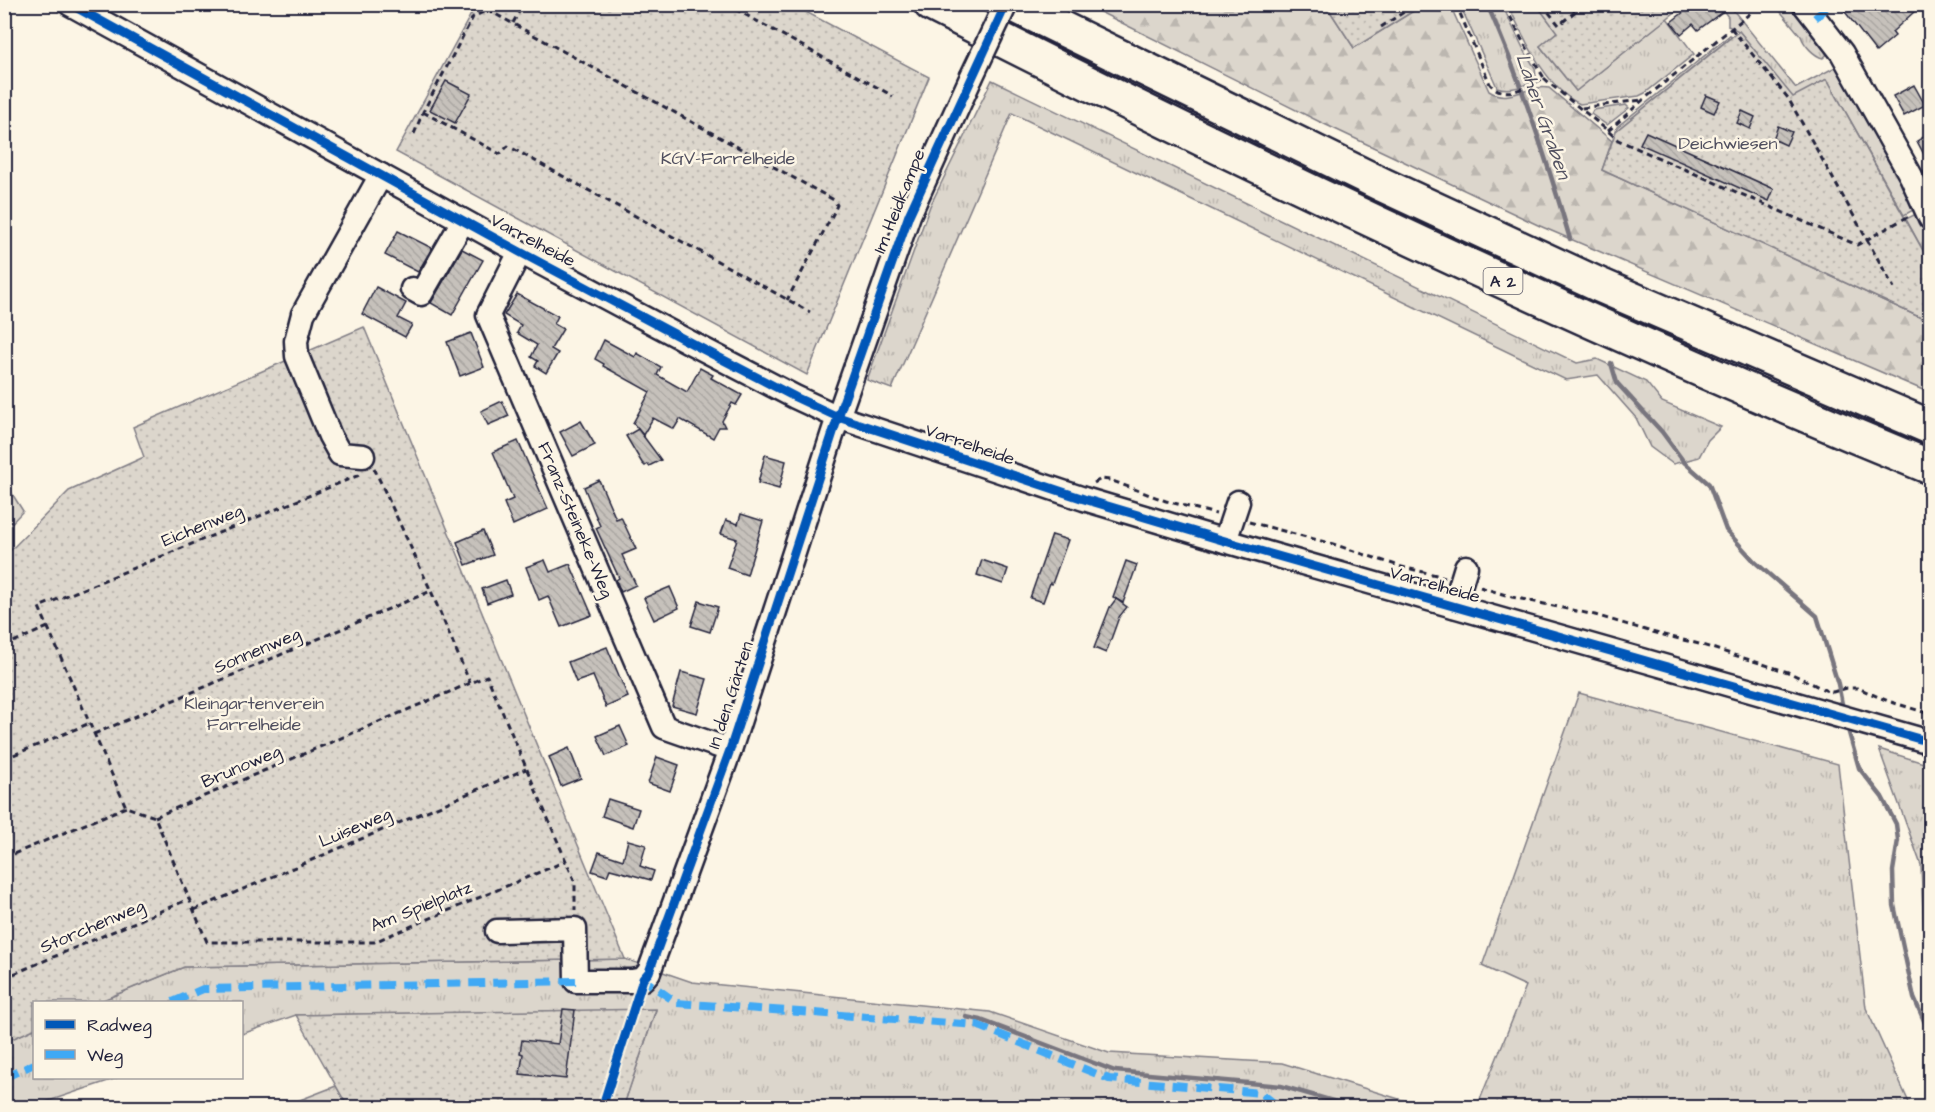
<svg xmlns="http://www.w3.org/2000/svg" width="1935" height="1112" font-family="'Architects Daughter',sans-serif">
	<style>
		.grass { fill: url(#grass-tufts); stroke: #7f7c84; stroke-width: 1.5 }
		.forest { fill: url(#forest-firs); stroke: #7f7c84; stroke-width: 1.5 }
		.garden { fill: url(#garden-dots); stroke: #7f7c84; stroke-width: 1.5 }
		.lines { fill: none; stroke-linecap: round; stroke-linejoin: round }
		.stream { stroke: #78757e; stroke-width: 4.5 }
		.building { fill: url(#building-back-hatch); stroke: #22223b; stroke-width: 1.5 }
		.minor-casing { stroke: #22223b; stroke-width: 27 }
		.highway-casing { stroke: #22223b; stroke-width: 38 }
		.path { stroke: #22223b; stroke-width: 3; stroke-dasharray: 6 4.5; stroke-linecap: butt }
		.minor { stroke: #fcf5e5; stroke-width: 22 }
		.highway { stroke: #fcf5e5; stroke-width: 33 }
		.minor-bridge-casing { stroke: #22223b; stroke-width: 27; stroke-linecap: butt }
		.minor-bridge { stroke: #fcf5e5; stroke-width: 22 }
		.quiet { stroke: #3fa9f5; stroke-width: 8; stroke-dasharray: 15 8; stroke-linecap: butt }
		.cycleway-casing { stroke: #fcf5e5; stroke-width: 13 }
		.cycleway { stroke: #0057b8; stroke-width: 9 }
		.labels { text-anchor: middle; stroke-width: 5; stroke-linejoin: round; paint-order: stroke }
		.shield { fill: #fcf5e5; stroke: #63616e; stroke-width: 1.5 }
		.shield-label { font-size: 16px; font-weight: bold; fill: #22223b }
		.park-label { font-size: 18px; fill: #504f5f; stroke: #fcf5e5 }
		.street-label { font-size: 18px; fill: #22223b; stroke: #fcf5e5 }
		.water-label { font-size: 20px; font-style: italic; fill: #545362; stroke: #fcf5e5 }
	</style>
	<defs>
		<pattern id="grass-tufts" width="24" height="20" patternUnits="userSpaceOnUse" patternTransform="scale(1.5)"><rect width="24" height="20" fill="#dcd6cc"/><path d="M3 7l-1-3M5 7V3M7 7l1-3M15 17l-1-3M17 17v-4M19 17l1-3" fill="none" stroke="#bcb7b0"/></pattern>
		<pattern id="forest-firs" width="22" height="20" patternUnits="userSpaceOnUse" patternTransform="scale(1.5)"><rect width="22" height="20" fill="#dcd6cc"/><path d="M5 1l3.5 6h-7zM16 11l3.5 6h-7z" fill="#bcb7b0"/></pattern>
		<pattern id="garden-dots" width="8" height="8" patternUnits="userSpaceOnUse" patternTransform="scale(1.5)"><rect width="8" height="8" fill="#dcd6cc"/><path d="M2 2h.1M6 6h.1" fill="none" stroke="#bcb7b0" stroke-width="1.8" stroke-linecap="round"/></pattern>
		<pattern id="building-back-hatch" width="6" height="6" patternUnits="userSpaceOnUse" patternTransform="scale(1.5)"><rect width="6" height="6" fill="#c6c1bb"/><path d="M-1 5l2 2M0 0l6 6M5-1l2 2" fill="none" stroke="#aaa6a2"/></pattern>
	</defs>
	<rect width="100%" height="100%" fill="#fcf5e5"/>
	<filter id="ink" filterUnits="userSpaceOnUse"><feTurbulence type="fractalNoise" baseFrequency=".0167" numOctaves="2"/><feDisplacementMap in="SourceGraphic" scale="12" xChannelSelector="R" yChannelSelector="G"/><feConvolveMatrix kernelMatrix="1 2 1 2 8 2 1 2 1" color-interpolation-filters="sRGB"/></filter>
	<g filter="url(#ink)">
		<g class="grass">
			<path d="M1460,5H1502L1524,50L1535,68L1536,78C1526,86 1509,92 1497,87Z"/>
			<path d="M1508,5H1537L1557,32L1540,46L1576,91L1667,18L1694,54L1645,93L1639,96L1580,104C1545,88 1524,37 1508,5Z"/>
			<polygon points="1722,5 1729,5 1796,88 1839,65 1917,208 1904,215 1827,79 1793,98 1739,31 1728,26 1728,17 1720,6"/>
			<path d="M1775,5H1794L1830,52L1823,58C1814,56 1804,45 1801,36Z"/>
			<polygon points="1730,35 1732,36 1616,131 1617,127"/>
			<polygon points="992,80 1577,363 1597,359 1646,382 1662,402 1721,427 1708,440 1699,457 1673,464 1650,447 1636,418 1598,375 1566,380 1012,113 892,389 867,380 930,206"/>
			<polygon points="1626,105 1629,108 1607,125 1591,114 1593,110"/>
			<polygon points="4,481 23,511 5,530 4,530"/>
			<polygon points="1579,693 1838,764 1866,1008 1911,1107 1477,1107 1526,986 1482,966"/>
			<polygon points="1879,749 1930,765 1930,972 1925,958 1921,865"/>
			<polygon points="625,959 692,982 990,1012 1109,1053 1282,1063 1425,1107 623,1107 656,1010 296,1015 242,1034 242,1002 98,1002 184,967"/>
			<polygon points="34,1029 34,1078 117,1078 31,1107 5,1107 4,1042"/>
			<polygon points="336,1086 348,1107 282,1107"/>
		</g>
		<g class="forest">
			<path d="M1282,4L1287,11L1297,5H1326L1354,48L1423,5H1450L1489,91C1509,104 1528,84 1549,88L1612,141L1602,170L1930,322V393L1540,226L1320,122L1086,5Z"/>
			<polygon points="1920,212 1930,232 1930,263 1906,219"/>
		</g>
		<g class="garden">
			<polygon points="476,5 793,5 929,77 807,375 396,152"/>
			<polygon points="1326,5 1423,5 1354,48"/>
			<polygon points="1537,5 1684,5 1576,91 1540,46 1557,32"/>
			<polygon points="1739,31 1793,97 1827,79 1930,263 1930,322 1602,170 1616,131"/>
			<polygon points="364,327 625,959 184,967 98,1002 34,1002 34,1029 5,1042 5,556 69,491 144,457 133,427"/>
			<polygon points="656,1009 623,1108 348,1107 296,1015"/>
		</g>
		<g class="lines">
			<g class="stream">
				<path d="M1487,4C1521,80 1547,160 1570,239"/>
				<polyline points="1611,363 1617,383 1662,432 1684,462 1709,484 1726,530 1755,562 1817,616 1838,684 1843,709"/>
				<polyline points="1847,726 1859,768 1882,797 1896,824 1898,840 1893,871 1894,905 1914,998 1930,1034"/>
				<polyline points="966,1017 981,1020 1115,1071 1281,1086 1357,1108"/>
			</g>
		</g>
		<g class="building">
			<polygon points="1694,4 1716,4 1722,12 1698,30 1693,24 1681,34 1671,22"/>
			<polygon points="1839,4 1908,4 1914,12 1892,32 1895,36 1876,52"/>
			<polygon points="446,81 471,94 455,123 430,110"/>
			<polygon points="1914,85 1925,105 1904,116 1893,96"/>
			<polygon points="1706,95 1720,101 1714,113 1701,107"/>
			<polygon points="1742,111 1755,117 1750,129 1737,123"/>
			<polygon points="1778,126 1792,132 1786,145 1773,139"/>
			<polygon points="1646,132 1774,189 1769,201 1640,144"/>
			<polygon points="1930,133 1930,166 1917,141"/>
			<polygon points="398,231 432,248 418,272 385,255"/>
			<polygon points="462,249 483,260 452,315 431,303"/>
			<polygon points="376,287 406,303 398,318 412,325 405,337 362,314"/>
			<polygon points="517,294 558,316 554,324 563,329 551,349 558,353 546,373 535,366 538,361 531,357 537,345 517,333 521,325 504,315"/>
			<polygon points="471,333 484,367 460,376 447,342"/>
			<polygon points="604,340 635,357 637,353 661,367 657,375 687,392 700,368 713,375 711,378 742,395 736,405 732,403 722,421 725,427 719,427 713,438 680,419 674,429 653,418 643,435 633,423 650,392 603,366 604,364 595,359"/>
			<polygon points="502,401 509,416 488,425 481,411"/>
			<polygon points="581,421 595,445 573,456 560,432"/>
			<polygon points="638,429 661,460 649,466 648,464 645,466 642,463 626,436"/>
			<polygon points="518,441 548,509 513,525 504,503 513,499 493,452"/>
			<polygon points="765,455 786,461 779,489 758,483"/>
			<polygon points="599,480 616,519 621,517 636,549 622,555 636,585 621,592 616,580 619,578 596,528 600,526 584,487"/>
			<polygon points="741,514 763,521 747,575 727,568 737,539 721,534 726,520 738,524"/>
			<polygon points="483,531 493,555 466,565 457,542"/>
			<polygon points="1052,535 1068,540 1052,584 1050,583 1043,602 1030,598"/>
			<polygon points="545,560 550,572 570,564 592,615 561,627 548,596 539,600 526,567"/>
			<polygon points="982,560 1008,569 1003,584 977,575"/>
			<polygon points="1126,561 1137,565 1123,603 1113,597"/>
			<polygon points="506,580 511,594 487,603 482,589"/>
			<polygon points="670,587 679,608 654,620 644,598"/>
			<polygon points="1116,599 1127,607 1119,617 1106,653 1094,648 1110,607"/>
			<polygon points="699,601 718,607 710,632 691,626"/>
			<polygon points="607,647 628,697 606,707 593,676 576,682 568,662"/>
			<polygon points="681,672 707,679 697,713 672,706"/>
			<polygon points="620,726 629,746 606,756 597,736"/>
			<polygon points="569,748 581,778 561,786 549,757"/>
			<polygon points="657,757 679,765 670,791 648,783"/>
			<polygon points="608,799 639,809 633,827 602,816"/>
			<polygon points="628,840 646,845 640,866 654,871 651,880 610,869 607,876 592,871 599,852 623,860"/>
			<polygon points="563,1009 575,1010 566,1079 520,1074 523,1054 520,1053 522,1040 558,1044"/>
		</g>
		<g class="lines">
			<g class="minor-casing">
				<g id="minor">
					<polyline points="70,4 520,252 691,343 795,397 838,417 1084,499 1225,541 1930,742"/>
					<polyline points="1804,4 1842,53 1911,176 1930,218"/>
					<polyline points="520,252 488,315 664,727 730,750"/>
					<polyline points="412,289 421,294 463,221"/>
					<polyline points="363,456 340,454 330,436 297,356 296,341 303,314 381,175"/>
					<polyline points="1225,541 1238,502"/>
					<polyline points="1454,606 1466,567"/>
					<polyline points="497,931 575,929 576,981 632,981 643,979 649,972 730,750 838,417 909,215 971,78"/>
				</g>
			</g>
			<g class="highway-casing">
				<g id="highway">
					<path d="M931,4C1259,171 1591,328 1930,467"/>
					<polyline points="1012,4 1383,185 1597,284 1930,427"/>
				</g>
			</g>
			<g class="path">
				<polyline points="726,4 893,96"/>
				<path d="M1456,4L1490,84C1505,101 1528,86 1544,78L1521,38L1504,4"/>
				<polyline points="1542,4 1559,25 1584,4"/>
				<polyline points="488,10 504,4"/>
				<polyline points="513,23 523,4"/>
				<polyline points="1381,27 1416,4"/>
				<polyline points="1731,28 1788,98 1894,288"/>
				<path d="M1544,78C1568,100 1594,118 1618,140L1857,245L1909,216"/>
				<polyline points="1582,108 1641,100"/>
				<polyline points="423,112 500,154 508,146 810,312"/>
				<polyline points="1608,131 1643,100 1753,11"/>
				<polyline points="414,134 423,112 473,17 488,10 834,200 837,205 834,212 787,300"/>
				<polyline points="374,468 431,591 470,683"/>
				<polyline points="359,475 39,607 126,807 155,817 207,942 374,942 566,861"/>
				<polyline points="1094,483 1101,479 1110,480 1166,501 1216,514"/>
				<polyline points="1249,522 1333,544 1402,567 1445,577"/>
				<polyline points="1480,587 1512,597 1595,615 1652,632 1699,644 1788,672 1825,690 1833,692 1847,688 1858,688 1888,701 1930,714"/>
				<polyline points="4,646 48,627"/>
				<polyline points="94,734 431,591"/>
				<polyline points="4,759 90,723"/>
				<polyline points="155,817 487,676 575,882 575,910"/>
				<polyline points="4,858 126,807"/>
				<polyline points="194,910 526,769"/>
				<polyline points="4,978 189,899"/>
			</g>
			<use href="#minor" class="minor"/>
			<use href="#highway" class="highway"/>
			<g class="minor-bridge-casing">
				<polyline id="minor-bridge" points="971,78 1006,4"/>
			</g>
			<use href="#minor-bridge" class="minor-bridge"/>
			<g class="quiet">
				<polyline points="1815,18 1831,4"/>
				<polyline points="642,983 643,979 677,1003 977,1025 1109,1079 1261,1093 1280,1108"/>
				<polyline points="173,1002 203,989 576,981"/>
				<polyline points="4,1078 34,1064"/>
			</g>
			<g class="cycleway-casing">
				<g id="cycleway">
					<polyline points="70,4 520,252 691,343 795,397 838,417 1084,499 1225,541 1930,742"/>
					<polyline points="602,1108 643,979 649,972 730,750 838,417 909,215 1006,4"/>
				</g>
			</g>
			<use href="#cycleway" class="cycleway"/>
		</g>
	</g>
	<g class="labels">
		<rect class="shield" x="1483.5" y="268" width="39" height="26" rx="4.5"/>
		<g class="shield-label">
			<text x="1503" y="287">A 2</text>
		</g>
		<g class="park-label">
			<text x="1728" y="149">Deichwiesen</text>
			<text x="728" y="164">KGV-Farrelheide</text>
			<text x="254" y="709">Kleingartenverein<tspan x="254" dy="21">Farrelheide</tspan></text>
		</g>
		<g class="street-label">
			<text transform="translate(899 201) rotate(-68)" y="6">Im Heidkampe</text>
			<text transform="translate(533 240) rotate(28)" y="6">Varrelheide</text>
			<text transform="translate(970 444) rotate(19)" y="6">Varrelheide</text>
			<text transform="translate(576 520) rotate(67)" y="6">Franz-Steineke-Weg</text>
			<text transform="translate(202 525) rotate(-22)" y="6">Eichenweg</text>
			<text transform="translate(1435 584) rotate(16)" y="6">Varrelheide</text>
			<text transform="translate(257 650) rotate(-23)" y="6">Sonnenweg</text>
			<text transform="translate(730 695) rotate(-72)" y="6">In den Gärten</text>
			<text transform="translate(241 766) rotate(-23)" y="6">Brunoweg</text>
			<text transform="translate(355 827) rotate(-23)" y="6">Luiseweg</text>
			<text transform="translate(421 906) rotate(-22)" y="6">Am Spielplatz</text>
			<text transform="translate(92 926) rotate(-23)" y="6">Storchenweg</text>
		</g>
		<g class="water-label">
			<text transform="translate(1544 116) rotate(71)" y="7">Laher Graben</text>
		</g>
	</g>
	<rect width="1935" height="1112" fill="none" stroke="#fcf5e5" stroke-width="24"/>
	<rect x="12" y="12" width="1911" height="1088" fill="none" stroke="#22223b" stroke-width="2" filter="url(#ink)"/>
	<rect x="33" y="1001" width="210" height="78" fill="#fcf5e5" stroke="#a5a1a1" stroke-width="1.5"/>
	<rect x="45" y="1020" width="30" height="9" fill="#0057b8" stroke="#a5a1a1" stroke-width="1.5"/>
	<text x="87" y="1031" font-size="18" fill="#22223b">Radweg</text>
	<rect x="45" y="1050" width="30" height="9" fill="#3fa9f5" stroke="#a5a1a1" stroke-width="1.5"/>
	<text x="87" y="1061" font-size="18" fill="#22223b">Weg</text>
</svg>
